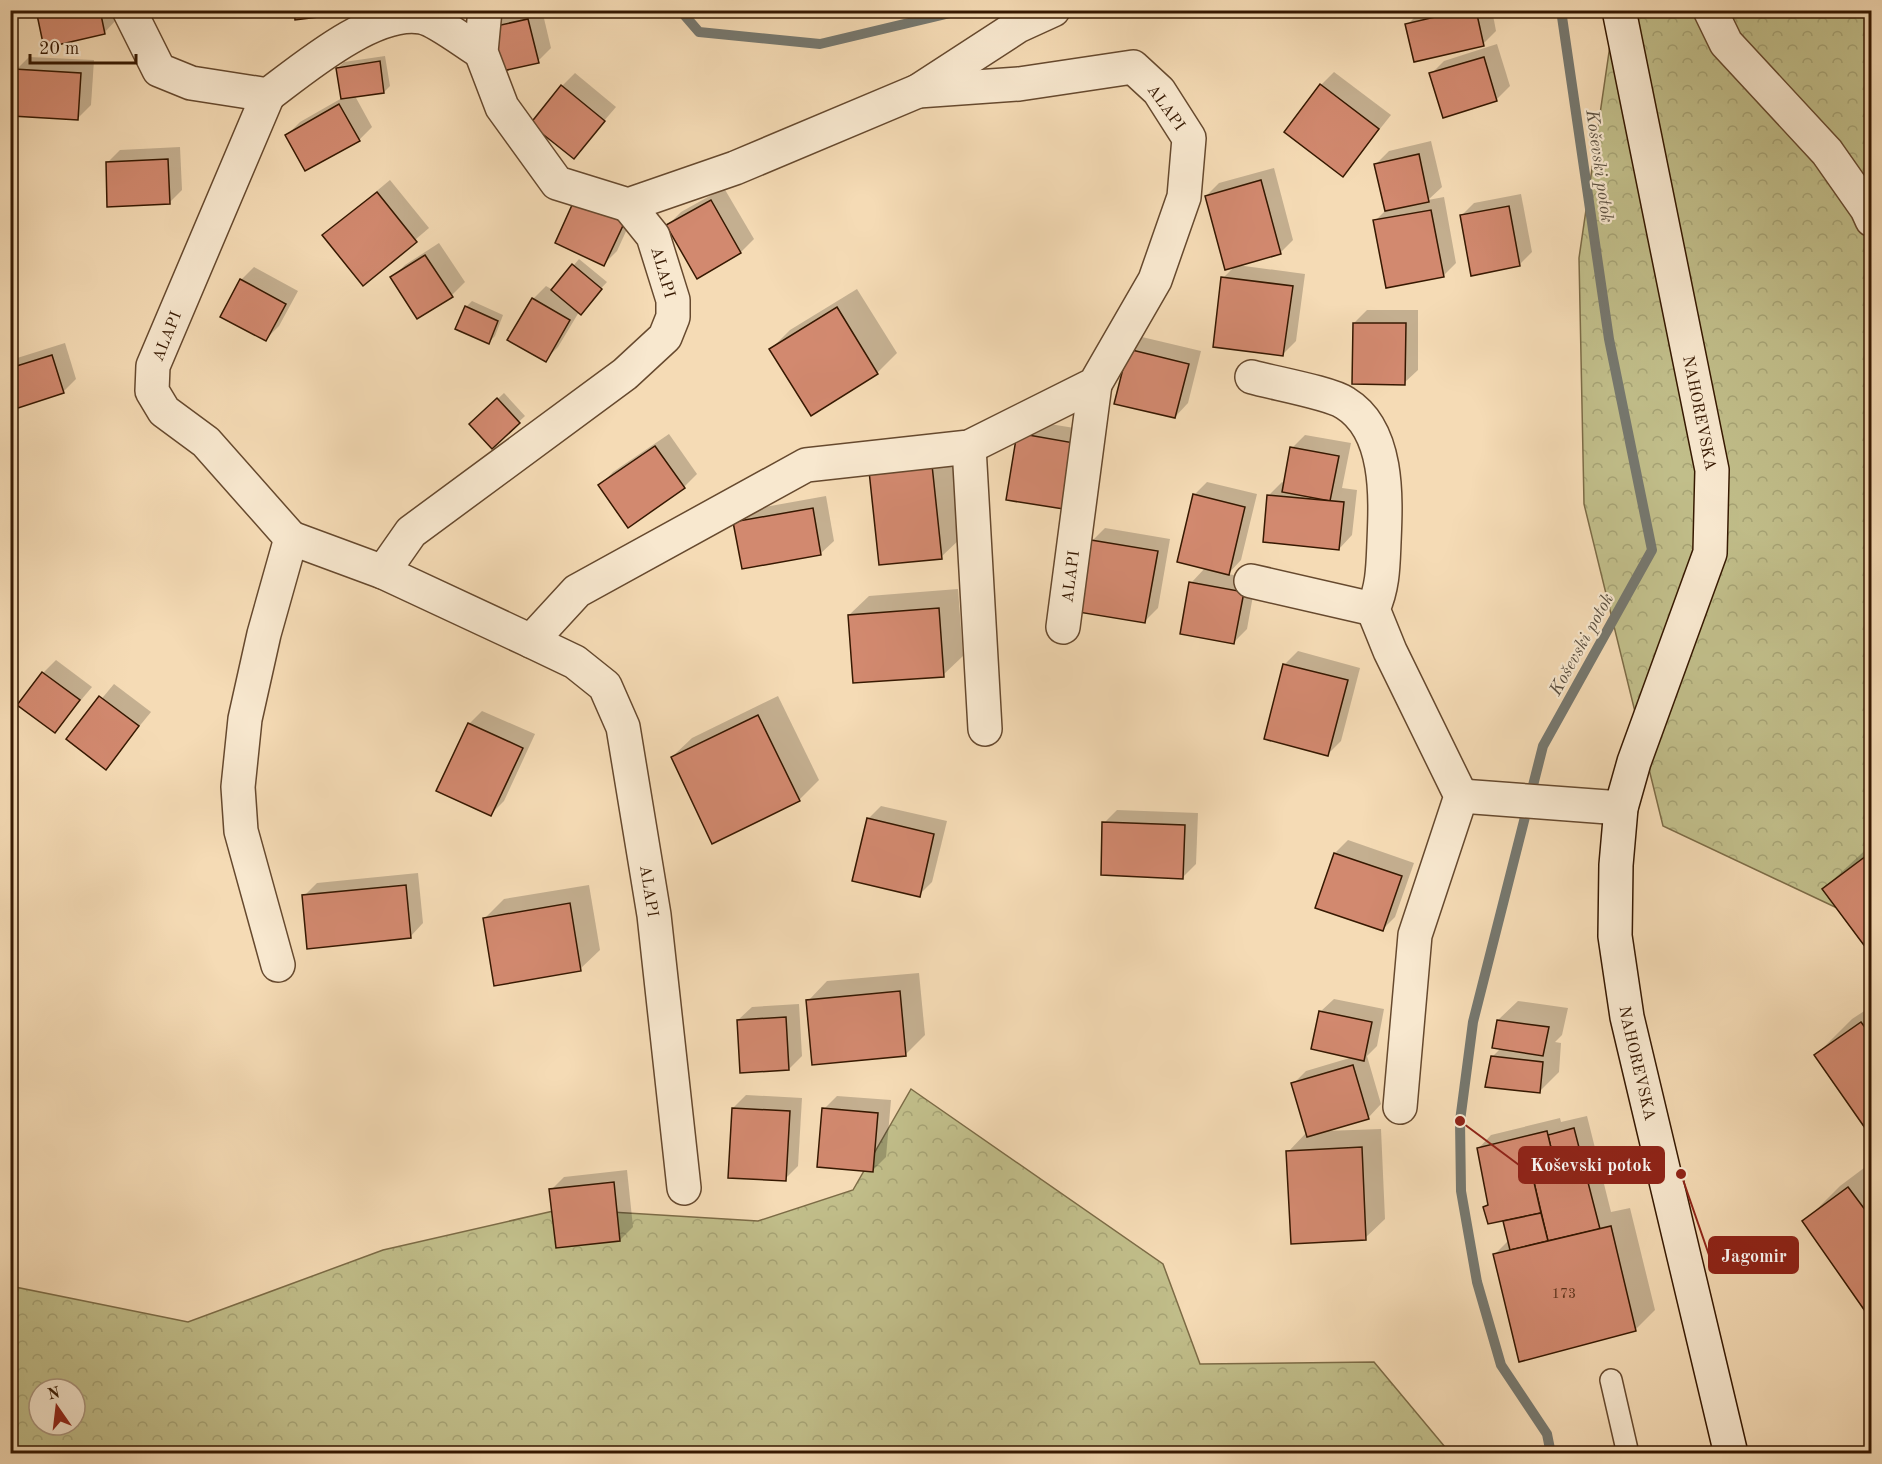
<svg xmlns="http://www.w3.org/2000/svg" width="1882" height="1464" font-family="'Old Standard TT',serif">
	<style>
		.forest { fill: url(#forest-crowns); stroke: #7c6b46; stroke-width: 1.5; fill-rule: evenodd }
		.shadow { fill: #0003 }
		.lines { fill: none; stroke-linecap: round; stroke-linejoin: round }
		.stream { stroke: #76786f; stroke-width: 10 }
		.building { fill: #d2896f; stroke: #361801; stroke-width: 1.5 }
		.lane-casing { stroke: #66492e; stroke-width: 24 }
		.street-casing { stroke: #66492e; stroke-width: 36 }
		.secondary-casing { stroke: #361801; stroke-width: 36 }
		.lane { stroke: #f8e8cf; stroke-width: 21 }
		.street { stroke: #f8e8cf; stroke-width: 33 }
		.secondary { stroke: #f8e8cf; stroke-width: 33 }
		.labels { text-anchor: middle; stroke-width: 4.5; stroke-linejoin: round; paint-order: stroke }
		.number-label { font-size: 14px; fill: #5d341c }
		.street-label { font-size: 16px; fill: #361801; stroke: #f8e8cf }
		.water-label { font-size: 18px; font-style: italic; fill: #5b5041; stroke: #f8e8cf }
		.leader { fill: none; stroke: #8f2418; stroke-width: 2 }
		.callout-dot { fill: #8f2418; stroke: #f8e8cf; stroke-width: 2 }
		.callout { fill: #8f2418; stroke: #8f2418; stroke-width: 2 }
		.callout-label { font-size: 18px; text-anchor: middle; font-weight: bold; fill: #fff }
	</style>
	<defs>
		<pattern id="forest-crowns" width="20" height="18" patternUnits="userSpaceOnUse" patternTransform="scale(1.5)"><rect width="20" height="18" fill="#c1be8a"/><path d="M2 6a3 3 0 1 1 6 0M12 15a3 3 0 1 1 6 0" fill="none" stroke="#a6a375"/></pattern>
	</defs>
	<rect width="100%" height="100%" fill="#f5dbb5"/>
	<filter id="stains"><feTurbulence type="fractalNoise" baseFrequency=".00333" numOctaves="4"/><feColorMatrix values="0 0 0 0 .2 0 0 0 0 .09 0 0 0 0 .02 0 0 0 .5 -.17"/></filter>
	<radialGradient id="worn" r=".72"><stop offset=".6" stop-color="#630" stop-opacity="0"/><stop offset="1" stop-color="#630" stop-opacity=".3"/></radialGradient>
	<g class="forest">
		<polygon points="1615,11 1871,11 1871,924 1663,826 1584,504 1579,258"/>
		<path d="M911,1089L1163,1264L1200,1364L1374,1362L1450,1453H11L10,1286L188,1322L383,1250L562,1209L758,1221L853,1190ZM39,1389H75V1425H39Z"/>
	</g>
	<g class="shadow">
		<polygon points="38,10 115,10 117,19 104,33"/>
		<polygon points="524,10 542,10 551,48 538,61 489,29 502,16"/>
		<polygon points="1425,10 1492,10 1496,31 1483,44 1407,25 1420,12"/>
		<polygon points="1497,44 1510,86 1496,100 1431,74 1444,61"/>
		<polygon points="385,56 390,86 384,92 355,96 372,127 359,140 287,135 300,122 342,98 338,68 344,62"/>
		<polygon points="29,57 94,60 91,105 78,118 16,70"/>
		<polygon points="1334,72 1391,115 1343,175 1321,85"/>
		<polygon points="575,73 616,107 573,157 562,86"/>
		<polygon points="1431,141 1442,187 1428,200 1444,197 1456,263 1443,276 1375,221 1386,210 1376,164 1389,151"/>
		<polygon points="180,147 182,190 169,203 107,163 120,150"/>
		<polygon points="1274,168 1293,240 1280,253 1237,265 1305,274 1296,341 1283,354 1223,278 1236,265 1206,196 1219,183"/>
		<polygon points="390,180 429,228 363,284 324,235"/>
		<polygon points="724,188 754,239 741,252 697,277 668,225 681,212"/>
		<polygon points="1521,194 1532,252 1519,265 1461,216 1474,203"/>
		<polygon points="639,203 617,251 604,264 557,242"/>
		<polygon points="439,243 465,282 452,295 392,278 405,265"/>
		<polygon points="579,259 607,282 579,312 558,347 545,360 533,299 546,286 553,290"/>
		<polygon points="254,267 298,291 279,326 266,339 241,280"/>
		<polygon points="857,289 897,353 877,373 811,414 771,349 790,330"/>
		<polygon points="472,301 503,315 495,336 489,342 466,307"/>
		<polygon points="1367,310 1418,310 1418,370 1404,383 1354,323"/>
		<polygon points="1142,337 1201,351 1188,403 1175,417 1129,350"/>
		<polygon points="65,343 76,379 63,392 13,408 10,363 14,359"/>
		<polygon points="504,393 525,416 492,447 471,424"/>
		<polygon points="1031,421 1093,431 1008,499"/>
		<polygon points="669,434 697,474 684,487 600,485 613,472"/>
		<polygon points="1305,435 1351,443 1342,488 1357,490 1352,535 1339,549 1269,495 1282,482 1285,483 1292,448"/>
		<polygon points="951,446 961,538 941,557 870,472"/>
		<polygon points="1207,482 1257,494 1241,560 1228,574 1256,579 1247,629 1234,642 1191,583 1206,567 1194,495"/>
		<polygon points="826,496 834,541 820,554 735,523 748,510"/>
		<polygon points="1105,528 1170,539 1158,608 1145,621 1092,541"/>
		<polygon points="958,589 963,656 943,675 849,615 869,596"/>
		<polygon points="1298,651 1360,668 1341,741 1328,754 1285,664"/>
		<polygon points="56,660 92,687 55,731 43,673"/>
		<polygon points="114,684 151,712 105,768 68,739"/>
		<polygon points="778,696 819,780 799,800 672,757 692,738"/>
		<polygon points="482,711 535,734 504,801 491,814 469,724"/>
		<polygon points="881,806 947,821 932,882 919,895 868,819"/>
		<polygon points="1117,810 1198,813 1196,864 1183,877 1104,823"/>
		<polygon points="1348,840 1414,863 1395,917 1382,930 1316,907 1335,853"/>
		<polygon points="1872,844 1872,953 1823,889"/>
		<polygon points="418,873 423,923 410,937 304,896 317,883"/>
		<polygon points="589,885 600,950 580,969 484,919 504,899"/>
		<polygon points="919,973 925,1035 905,1055 808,1001 827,981"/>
		<polygon points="1334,999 1384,1009 1377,1046 1367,1056 1381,1104 1368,1118 1325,1131 1381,1129 1385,1219 1365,1238 1288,1152 1307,1132 1293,1084 1306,1071 1353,1057 1320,1012"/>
		<polygon points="1518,1001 1568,1008 1562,1035 1555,1042 1561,1043 1559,1072 1539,1092 1492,1057 1501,1048 1498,1020"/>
		<polygon points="799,1004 802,1056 789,1069 738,1020 752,1007"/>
		<polygon points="1872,1006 1872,1135 1816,1055 1852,1019"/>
		<polygon points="746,1095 802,1098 798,1166 785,1179 733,1108"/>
		<polygon points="837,1096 891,1100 886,1157 873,1170 824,1109"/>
		<polygon points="1587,1116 1611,1212 1630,1208 1655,1310 1635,1330 1495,1254 1509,1240 1504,1219 1485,1207 1489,1203 1478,1149 1491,1135 1560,1118 1561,1122"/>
		<polygon points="1872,1162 1872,1318 1804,1222 1840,1186"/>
		<polygon points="627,1170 633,1227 620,1240 551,1190 564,1177"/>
	</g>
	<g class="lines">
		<g class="stream">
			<polyline points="680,10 699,32 820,44 963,10"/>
			<polyline points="1551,1454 1547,1434 1501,1365 1477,1282 1461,1191 1460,1121 1473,1022 1543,746 1652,550 1609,339 1561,10"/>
		</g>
	</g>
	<g class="building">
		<polygon points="36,10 100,10 105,34 44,48"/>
		<polygon points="294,10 359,10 359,12 295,20"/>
		<polygon points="1465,10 1476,10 1484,46 1414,62 1405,24"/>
		<polygon points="528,19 539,63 498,72 487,28"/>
		<polygon points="1484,57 1497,101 1443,118 1429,73"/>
		<polygon points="380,61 384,93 341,99 336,68"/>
		<polygon points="14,69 81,73 78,120 12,116"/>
		<polygon points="1320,84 1379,129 1343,177 1284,132"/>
		<polygon points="561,85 605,121 574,159 530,124"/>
		<polygon points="339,104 360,141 305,171 285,135"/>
		<polygon points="1419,154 1429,202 1385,211 1374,164"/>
		<polygon points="168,159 170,204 107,207 106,162"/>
		<polygon points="1261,180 1281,254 1225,270 1205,196"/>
		<polygon points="377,192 417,242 363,286 322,235"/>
		<polygon points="577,194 627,217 604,266 555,243"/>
		<polygon points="711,200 741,253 697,279 666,225"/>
		<polygon points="1509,206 1520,266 1471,276 1460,215"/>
		<polygon points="1431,210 1444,277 1386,288 1373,220"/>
		<polygon points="425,255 453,297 417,319 390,277"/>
		<polygon points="572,264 602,289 581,315 551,290"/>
		<polygon points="1221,277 1293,286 1283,356 1213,347"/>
		<polygon points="240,279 286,304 266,341 220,317"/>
		<polygon points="532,298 570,320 546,362 507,340"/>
		<polygon points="465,306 498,321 489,344 455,329"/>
		<polygon points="837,307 878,374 811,416 769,349"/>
		<polygon points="1353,323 1406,323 1405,385 1352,384"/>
		<polygon points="1128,349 1189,364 1175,418 1114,404"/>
		<polygon points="52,355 64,393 12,410 10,368"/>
		<polygon points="497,398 520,423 492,449 469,424"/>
		<polygon points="1017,433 1080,444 1070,510 1006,500"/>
		<polygon points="655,446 685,488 628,528 598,485"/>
		<polygon points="1290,447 1339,456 1330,501 1282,492"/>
		<polygon points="932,465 942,559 879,565 869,471"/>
		<polygon points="1193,494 1245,507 1229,575 1177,562"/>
		<polygon points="1267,495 1344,502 1339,550 1263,542"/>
		<polygon points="813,508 821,555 742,569 733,522"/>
		<polygon points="1091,540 1158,551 1145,623 1078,612"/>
		<polygon points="1189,582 1244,592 1234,644 1180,634"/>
		<polygon points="939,608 944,677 853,683 848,615"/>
		<polygon points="1283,664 1348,680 1328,756 1264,739"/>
		<polygon points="42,672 80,700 55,733 17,705"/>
		<polygon points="99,696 139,726 106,770 66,739"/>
		<polygon points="758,715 800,801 712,844 671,757"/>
		<polygon points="468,723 523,748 491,816 436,791"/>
		<polygon points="867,818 934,834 920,897 852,881"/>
		<polygon points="1102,822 1185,825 1183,879 1101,875"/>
		<polygon points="1334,853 1402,876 1383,931 1315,908"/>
		<polygon points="1866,856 1872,864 1872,956 1822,889"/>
		<polygon points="406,885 411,938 307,949 302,895"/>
		<polygon points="570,903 581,971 494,986 483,918"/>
		<polygon points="900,991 906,1056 812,1065 806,1000"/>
		<polygon points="1319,1011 1372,1022 1364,1061 1311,1049"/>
		<polygon points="786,1017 789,1070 740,1073 737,1020"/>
		<polygon points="1497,1020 1549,1027 1543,1056 1492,1048"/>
		<polygon points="1861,1022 1872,1037 1872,1138 1814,1055"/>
		<polygon points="1491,1056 1543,1062 1540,1093 1485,1087"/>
		<polygon points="1353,1065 1369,1119 1307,1137 1291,1083"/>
		<polygon points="732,1108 790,1111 786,1181 728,1178"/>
		<polygon points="822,1108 878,1113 873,1172 817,1167"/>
		<polygon points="1574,1128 1600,1229 1548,1241 1533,1178 1557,1173 1548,1135"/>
		<polygon points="1547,1131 1557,1173 1533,1178 1541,1213 1488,1224 1483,1207 1488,1205 1477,1148"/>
		<polygon points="1362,1147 1366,1240 1291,1244 1286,1151"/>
		<polygon points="614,1182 620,1241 556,1248 549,1189"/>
		<polygon points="1848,1187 1872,1219 1872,1321 1802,1221"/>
		<polygon points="1541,1213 1548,1241 1510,1250 1503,1221"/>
		<polygon points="1611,1226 1636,1331 1519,1362 1493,1254"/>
	</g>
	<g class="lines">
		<g class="lane-casing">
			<polyline id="lane" points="1611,1380 1628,1454"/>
		</g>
		<g class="street-casing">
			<g id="street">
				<path d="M129,10L159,70L191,83L268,95C304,68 374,9 421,17C437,20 467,44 481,52"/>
				<polyline points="485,10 481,52 502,107 557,183 628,205 735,168 918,91 1018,26 1053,10"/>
				<polyline points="1710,10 1726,43 1827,152 1867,209 1872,220"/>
				<polyline points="268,95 153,366 152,391 164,411 206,442 291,538"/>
				<path d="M1252,377C1273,383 1330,393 1345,403C1389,430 1386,497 1384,542C1383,566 1383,587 1373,609L1390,651L1461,796L1415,935L1400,1107"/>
				<polyline points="969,447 985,729"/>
				<polyline points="1251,581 1373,609"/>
				<path id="s1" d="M1063,627L1095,384"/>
				<polyline points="531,641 383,572 411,532 625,374 665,337 673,317 673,300 653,236 628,205"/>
				<polyline points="1461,796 1621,808"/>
				<polyline points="278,965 241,831 238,787 245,719 264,634 291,538 383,572"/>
				<polyline points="684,1188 654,915 623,727 605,686 575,662 531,641 577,591 806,465 969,447 1095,384 1155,280 1184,197 1189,138 1159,91 1133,67 1019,84 918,91"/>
			</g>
		</g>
		<g class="secondary-casing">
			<g id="secondary">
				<path id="s2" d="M1619,10L1712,470L1710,553L1634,762L1621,808L1616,865L1615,936L1627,1017L1731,1454"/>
			</g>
		</g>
		<use href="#lane" class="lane"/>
		<use href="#street" class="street"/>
		<use href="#secondary" class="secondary"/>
	</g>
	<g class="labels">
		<g class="number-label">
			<text x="1564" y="1298">173</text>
		</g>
		<g class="street-label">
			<text transform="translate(1167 107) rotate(54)" y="6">ALAPI</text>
			<text transform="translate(664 272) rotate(74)" y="6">ALAPI</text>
			<text transform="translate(166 336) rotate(-68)" y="6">ALAPI</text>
			<text dy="6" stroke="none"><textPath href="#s2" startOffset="411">NAHOREVSKA</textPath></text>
			<text dy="6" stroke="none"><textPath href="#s1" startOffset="51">ALAPI</textPath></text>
			<text transform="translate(650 891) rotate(81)" y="6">ALAPI</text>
			<text dy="6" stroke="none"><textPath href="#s2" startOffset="1080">NAHOREVSKA</textPath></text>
		</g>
		<g class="water-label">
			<text transform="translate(1600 166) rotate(82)" y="6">Koševski potok</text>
			<text transform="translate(1581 644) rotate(-61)" y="6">Koševski potok</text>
		</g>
	</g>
	<path class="leader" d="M1460 1121L1519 1165M1681 1174L1709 1255"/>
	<g class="callout-dot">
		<circle cx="1460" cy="1121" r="6"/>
		<circle cx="1681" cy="1174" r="6"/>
	</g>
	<g class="callout">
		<rect x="1519" y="1147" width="145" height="36" rx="6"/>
		<rect x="1709" y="1237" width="89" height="36" rx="6"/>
	</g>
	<g class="callout-label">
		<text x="1591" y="1171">Koševski potok</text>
		<text x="1754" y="1262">Jagomir</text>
	</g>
	<rect width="1882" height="1464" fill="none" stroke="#f5dbb5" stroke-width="36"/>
	<rect x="12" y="12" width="1858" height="1440" fill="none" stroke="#361801" stroke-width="3"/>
	<rect x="18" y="18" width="1846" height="1428" fill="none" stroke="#361801" stroke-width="1.5"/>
	<g transform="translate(57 1407) rotate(346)"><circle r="28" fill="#f8e8cf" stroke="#aa957d" stroke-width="1.5"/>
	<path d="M0-4.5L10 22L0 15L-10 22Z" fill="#8f2418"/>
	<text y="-9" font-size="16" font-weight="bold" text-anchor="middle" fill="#361801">N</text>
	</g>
	<path d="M30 54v9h106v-9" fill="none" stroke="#361801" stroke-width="3"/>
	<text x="39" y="54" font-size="18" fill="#361801" stroke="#f8e8cf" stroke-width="4.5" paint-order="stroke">20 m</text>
	<rect width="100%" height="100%" filter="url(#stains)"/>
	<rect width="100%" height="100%" fill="url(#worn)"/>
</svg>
